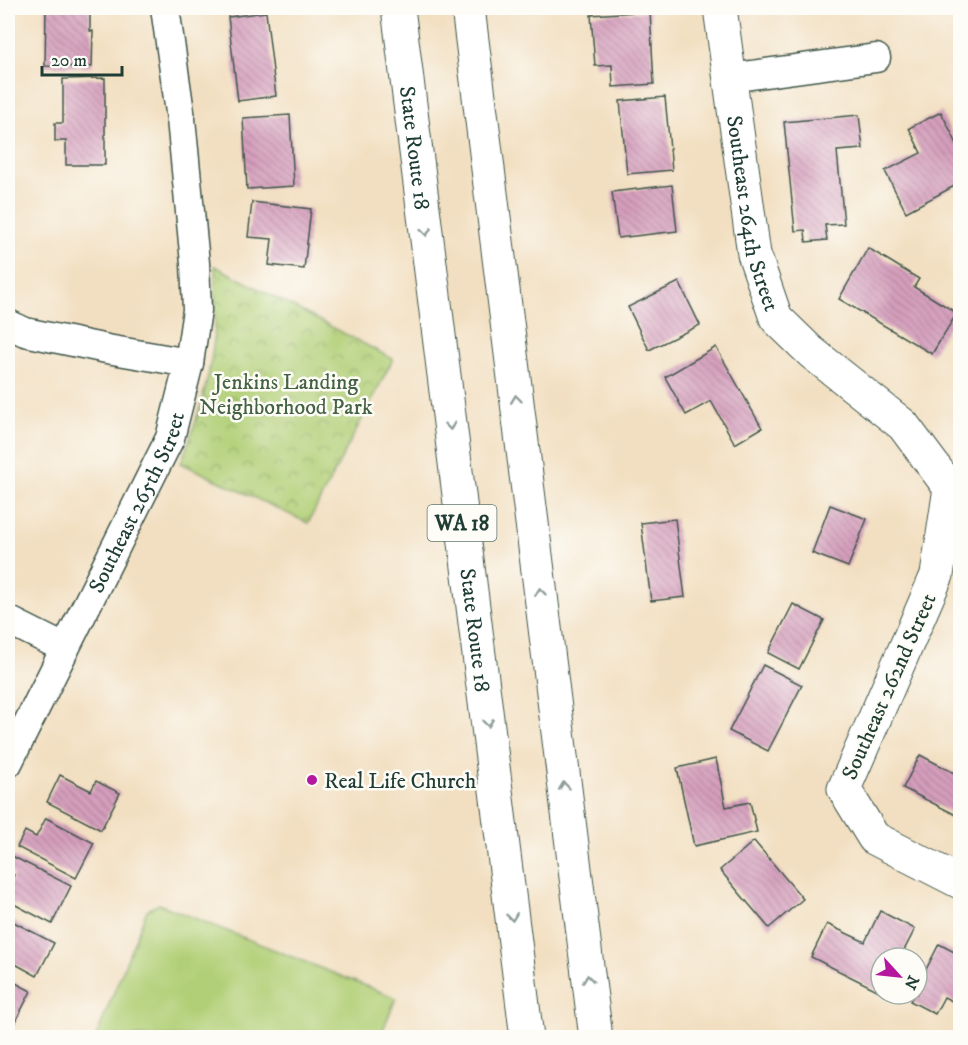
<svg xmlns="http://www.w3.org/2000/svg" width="968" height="1045" font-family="'IM FELL DW Pica',serif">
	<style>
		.park { fill: url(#park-crowns); stroke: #688655; stroke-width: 1.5 }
		.pitch { fill: #b1cf76; stroke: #688655; stroke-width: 1.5 }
		.building { fill: url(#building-back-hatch) }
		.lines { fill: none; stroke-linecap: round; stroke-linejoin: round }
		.street-casing { stroke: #3f5549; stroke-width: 31 }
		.secondary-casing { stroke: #3f5549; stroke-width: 35 }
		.highway-casing { stroke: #3f5549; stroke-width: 35 }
		.street { stroke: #fff; stroke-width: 28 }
		.secondary { stroke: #fff; stroke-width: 33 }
		.highway { stroke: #fff; stroke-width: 33 }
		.oneway { stroke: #8f9e9a }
		.poi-dot { fill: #b5179e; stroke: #fdfcf7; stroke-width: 2 }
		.labels { text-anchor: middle; stroke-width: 5; stroke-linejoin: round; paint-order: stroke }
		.shield { fill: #fdfcf7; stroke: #62766e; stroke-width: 1.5 }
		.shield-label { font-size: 21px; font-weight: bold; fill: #1f3d34 }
		.street-label { font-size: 22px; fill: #1f3d34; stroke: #fdfcf7 }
		.park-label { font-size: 22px; fill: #446244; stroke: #fdfcf7 }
		.poi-label { font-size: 22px; fill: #1f3d34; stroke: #fdfcf7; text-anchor: start }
	</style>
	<defs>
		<pattern id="park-crowns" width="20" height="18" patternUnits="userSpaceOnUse" patternTransform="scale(1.5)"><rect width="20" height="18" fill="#b1cf76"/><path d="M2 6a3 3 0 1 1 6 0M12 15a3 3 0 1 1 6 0" fill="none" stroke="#8fa962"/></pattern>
		<pattern id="building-back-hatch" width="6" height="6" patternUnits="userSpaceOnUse" patternTransform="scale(1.5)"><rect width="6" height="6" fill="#d69fbd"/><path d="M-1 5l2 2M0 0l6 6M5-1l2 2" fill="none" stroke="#ad839a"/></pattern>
	</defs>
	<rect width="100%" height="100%" fill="#fdfcf7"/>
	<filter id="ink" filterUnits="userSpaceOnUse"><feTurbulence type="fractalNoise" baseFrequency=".0167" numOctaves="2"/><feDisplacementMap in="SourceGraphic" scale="12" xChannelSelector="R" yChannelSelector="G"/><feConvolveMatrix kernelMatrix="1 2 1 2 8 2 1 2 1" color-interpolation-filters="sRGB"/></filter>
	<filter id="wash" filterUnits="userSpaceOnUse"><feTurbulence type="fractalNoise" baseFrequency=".008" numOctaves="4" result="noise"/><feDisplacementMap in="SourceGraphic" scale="24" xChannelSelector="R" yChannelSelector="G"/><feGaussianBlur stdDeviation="1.35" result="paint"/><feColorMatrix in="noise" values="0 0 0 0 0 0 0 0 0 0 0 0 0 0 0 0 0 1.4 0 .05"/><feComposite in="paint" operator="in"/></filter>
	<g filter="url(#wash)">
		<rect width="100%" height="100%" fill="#f2dfc1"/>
		<path class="park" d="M215,266L393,359L308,523L181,463C198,419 212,374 215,327C215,306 215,286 215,266Z"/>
		<polygon class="pitch" points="159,904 396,998 380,1037 96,1037 147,910"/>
		<g id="blocks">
			<g class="building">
				<polygon points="46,8 90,8 90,31 93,31 92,67 45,66"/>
				<polygon points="650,11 654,84 613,87 612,65 595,66 591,15"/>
				<polygon points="266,12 276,96 238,101 228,17"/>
				<polygon points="105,78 105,165 66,165 66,141 55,141 55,123 63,123 63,79"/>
				<polygon points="665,97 672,170 627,174 620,101"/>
				<polygon points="941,112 960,150 960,183 906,212 885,171 921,153 909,128"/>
				<polygon points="290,115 294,186 247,189 243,118"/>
				<polygon points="859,115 863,149 837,151 844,224 825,225 827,240 806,242 805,230 795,231 784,122"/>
				<polygon points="672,185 677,231 618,238 612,192"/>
				<polygon points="252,202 311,209 304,269 269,265 272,239 248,237"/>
				<polygon points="868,248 919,279 914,287 957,313 932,354 839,299"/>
				<polygon points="679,282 700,325 649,350 628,307"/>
				<polygon points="716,347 762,428 735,444 711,401 686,415 665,377"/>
				<polygon points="830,505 867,519 848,567 812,553"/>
				<polygon points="675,519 685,597 651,601 641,523"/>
				<polygon points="793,604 824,620 799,669 768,653"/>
				<polygon points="763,665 802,685 768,751 729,731"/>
				<polygon points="920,755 960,776 960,817 903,788"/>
				<polygon points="716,759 726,807 750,802 757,832 694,846 677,768"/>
				<polygon points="60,775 91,791 96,781 120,793 101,830 47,802"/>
				<polygon points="46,818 94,843 76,878 17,847 25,831 36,837"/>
				<polygon points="754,841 803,899 769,928 720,870"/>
				<polygon points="12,856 71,886 52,924 8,901 8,888 14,875 8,871 8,865"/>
				<polygon points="880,911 915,929 900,958 881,958 881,992 811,957 827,924 865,942"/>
				<polygon points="8,919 54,943 37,976 8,960"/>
				<polygon points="939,944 960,955 960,1005 944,997 935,1014 910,1001 914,994 917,994 917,987"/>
				<polygon points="8,979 31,991 13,1026 8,1023"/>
			</g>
		</g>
	</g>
	<g filter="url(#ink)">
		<use href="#blocks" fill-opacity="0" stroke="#3f5549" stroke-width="1.5"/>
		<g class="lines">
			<g class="street-casing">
				<g id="street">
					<polyline points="729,78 876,58"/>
					<polyline points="8,324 25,332 107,349 189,363"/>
					<polyline points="8,620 64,648"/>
					<path id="s1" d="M8,763L170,438L189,363L197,310L195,263L181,119L165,8"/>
				</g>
			</g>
			<g class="secondary-casing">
				<g id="secondary">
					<path id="s2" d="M720,8L754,254L776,318L811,352L903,425L950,488L937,575L844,789L874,838L960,882"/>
				</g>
			</g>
			<g class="highway-casing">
				<g id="highway">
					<path id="s3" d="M398,8L527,1038"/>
					<polyline points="468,8 596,1038"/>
				</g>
			</g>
			<use href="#street" class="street"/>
			<use href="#secondary" class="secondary"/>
			<use href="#highway" class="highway"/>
		</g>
		<defs><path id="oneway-chevron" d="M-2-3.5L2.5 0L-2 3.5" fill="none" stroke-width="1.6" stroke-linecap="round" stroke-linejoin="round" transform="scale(1.5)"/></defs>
		<g class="oneway">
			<use href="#oneway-chevron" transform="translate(426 232) rotate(83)"/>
			<use href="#oneway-chevron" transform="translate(516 399) rotate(-97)"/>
			<use href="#oneway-chevron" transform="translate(450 426) rotate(83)"/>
			<use href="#oneway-chevron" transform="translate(540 592) rotate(-97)"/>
			<use href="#oneway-chevron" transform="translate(488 723) rotate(83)"/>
			<use href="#oneway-chevron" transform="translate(564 786) rotate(-97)"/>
			<use href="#oneway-chevron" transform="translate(512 917) rotate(83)"/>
			<use href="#oneway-chevron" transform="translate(588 979) rotate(-97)"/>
		</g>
	</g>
	<circle class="poi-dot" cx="312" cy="780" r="6"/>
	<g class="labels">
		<rect class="shield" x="427.5" y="505" width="69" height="36" rx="4.5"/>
		<g class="shield-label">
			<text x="462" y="530">WA 18</text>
		</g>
		<g class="street-label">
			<text dy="8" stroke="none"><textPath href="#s3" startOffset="141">State Route 18</textPath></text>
			<text dy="8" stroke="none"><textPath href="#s2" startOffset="208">Southeast 264th Street</textPath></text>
			<text dy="8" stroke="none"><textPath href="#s1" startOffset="291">Southeast 265th Street</textPath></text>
			<text dy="8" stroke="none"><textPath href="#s3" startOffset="627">State Route 18</textPath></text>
			<text transform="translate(888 686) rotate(-66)" y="8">Southeast 262nd Street</text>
		</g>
		<g class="park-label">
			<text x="286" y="389">Jenkins Landing<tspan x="286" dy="25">Neighborhood Park</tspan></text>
		</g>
		<g class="poi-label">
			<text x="324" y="788">Real Life Church</text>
		</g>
	</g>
	<rect width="968" height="1045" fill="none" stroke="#fdfcf7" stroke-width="30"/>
	<g transform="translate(899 976) rotate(117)"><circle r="28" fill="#fdfcf7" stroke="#a4b0a9" stroke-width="1.5"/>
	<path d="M0-4.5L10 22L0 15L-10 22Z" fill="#b5179e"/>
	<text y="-9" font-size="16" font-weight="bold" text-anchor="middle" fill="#1f3d34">N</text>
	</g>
	<path d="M42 66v9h80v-9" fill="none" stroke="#1f3d34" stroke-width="3"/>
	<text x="51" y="66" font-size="18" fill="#1f3d34" stroke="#fdfcf7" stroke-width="4.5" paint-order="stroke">20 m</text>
</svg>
